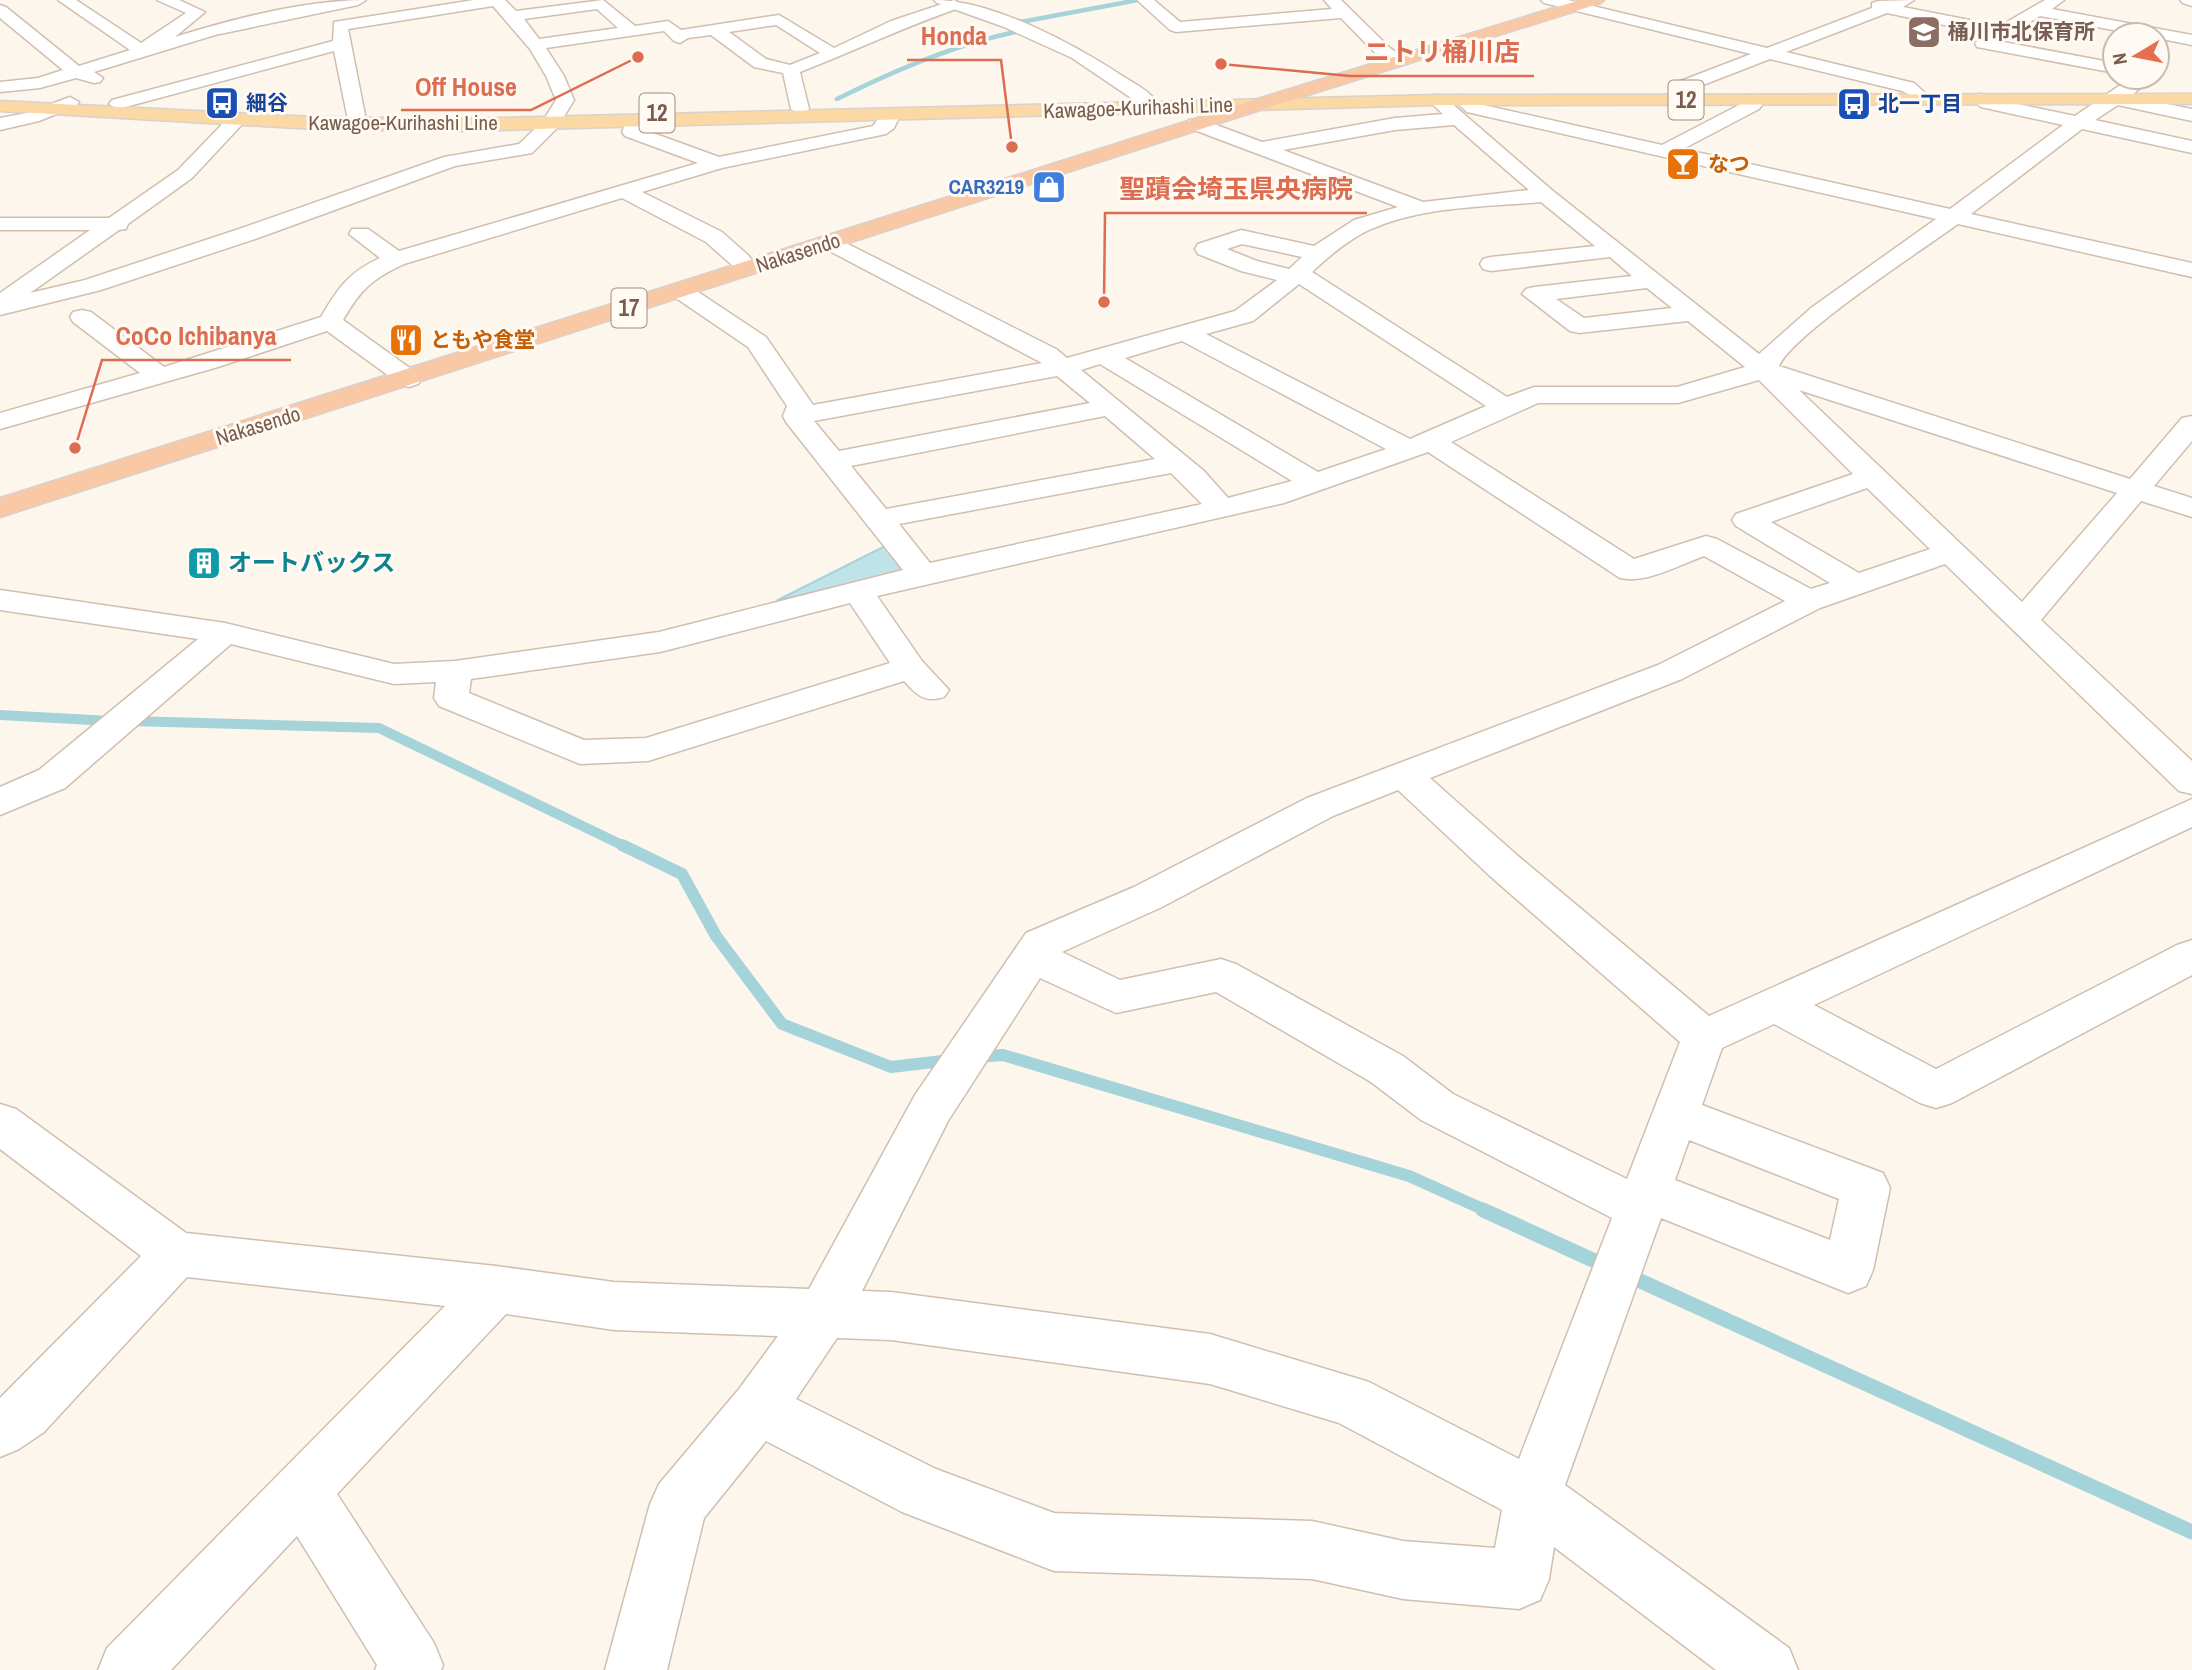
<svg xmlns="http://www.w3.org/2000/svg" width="2192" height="1670" font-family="'Archivo Narrow','Noto Sans JP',sans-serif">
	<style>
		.water { fill: #bfe3e8; stroke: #a5d3da; stroke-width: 2 }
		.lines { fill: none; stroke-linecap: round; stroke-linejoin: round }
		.stream-far3 { stroke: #a5d3da; stroke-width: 4.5 }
		.stream-far2 { stroke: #a5d3da; stroke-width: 10 }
		.stream-far1 { stroke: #a5d3da; stroke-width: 12 }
		.stream { stroke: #a5d3da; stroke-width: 15 }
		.minor-casing { stroke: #d1beb0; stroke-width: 3 }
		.tertiary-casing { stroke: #d1beb0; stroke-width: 3 }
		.primary-casing { stroke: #dad1cd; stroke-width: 3 }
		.trunk-casing { stroke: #dad1cd; stroke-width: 3 }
		.minor { fill: #fff; fill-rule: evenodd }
		.tertiary { fill: #fff; fill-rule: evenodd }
		.primary { fill: #fbd9a5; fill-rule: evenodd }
		.trunk { fill: #f9c8a4; fill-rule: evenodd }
		.labels { text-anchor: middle; stroke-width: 6; stroke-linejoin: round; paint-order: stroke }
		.far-education-label { font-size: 21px; font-weight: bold; fill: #785e54; stroke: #fffaf3; text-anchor: start }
		.far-transit-label { font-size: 21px; font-weight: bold; fill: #164399; stroke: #fffaf3; text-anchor: start }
		.far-street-label { font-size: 21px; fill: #7a5c4d; stroke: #fffaf3 }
		.far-food-label { font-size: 21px; font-weight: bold; fill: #c56008; stroke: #fffaf3; text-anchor: start }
		.far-shop-label { font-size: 21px; font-weight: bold; fill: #366cbe; stroke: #fffaf3; text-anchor: end }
		.shield { fill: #fffaf3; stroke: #a28b7f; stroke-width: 2 }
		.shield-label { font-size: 23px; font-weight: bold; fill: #7a5c4d }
		.culture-label { font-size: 24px; font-weight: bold; fill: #0d838f; stroke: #fffaf3; text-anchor: start }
		.leader { fill: none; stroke: #dc6d51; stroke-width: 2.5 }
		.callout-dot { fill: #dc6d51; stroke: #fffaf3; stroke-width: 2.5 }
		.callout-label { font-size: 26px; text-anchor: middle; font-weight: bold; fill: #dc6d51; stroke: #fffaf3; stroke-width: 6; stroke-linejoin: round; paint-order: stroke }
	</style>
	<rect width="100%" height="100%" fill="#fdf6ec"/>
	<polygon class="water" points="889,544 906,570 776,601"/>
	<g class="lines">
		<path class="stream-far3" d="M837,99C898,69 958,43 1025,30L1010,24L1138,0"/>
		<g class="stream-far2">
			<polyline points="0,715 111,721"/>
			<polyline points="130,721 379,728 626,847"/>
		</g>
		<g class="stream-far1">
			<polyline points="622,845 682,874 716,936 782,1024 891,1067 951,1060"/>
			<polyline points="977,1057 1003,1055 1409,1176 1487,1211"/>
		</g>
		<g class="stream">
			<polyline points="1483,1210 1606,1266"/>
			<polyline points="1627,1275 2192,1532"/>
		</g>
		<g class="minor-casing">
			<g id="minor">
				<path d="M58,0H76L141,43L186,13L157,0H179L205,12L175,37C232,19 306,0 366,0L358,5L215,35L94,72L103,78L100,82L94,83L76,78L40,88L0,92V82L38,78L63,70L0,18V5L6,7L79,66L130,50Z"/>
				<path d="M474,0H505L516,11L603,0L635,26L668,21L681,30L779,15L834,48L891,21L954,0L962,5L959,8C904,27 854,51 800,72L809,109L800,115L791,109L783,73L754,67L711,35L688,38L680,43L674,41L664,31L546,48L564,76L574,100L557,128L532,153L455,166L258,238L101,290L0,315V293L90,230H0V218H109L178,170L232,114H246L248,118L192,178L128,224L126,229L119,230L30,293L85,280L242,228L444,157L519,144L543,121L556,100L546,76L530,49L493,6L348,29L365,115L363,119H349L347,115L334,51L118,109L109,104L112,100L333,41L334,22ZM597,9L618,28L539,39L524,19ZM776,25L820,53L790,65L766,59L729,32Z"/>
				<polygon points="1137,0 1154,0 1180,22 1332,9 1324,0 1341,0 1390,48 1407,60 1398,65 1378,56 1341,18 1176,32 1170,30"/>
				<path d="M1541,0H1568L1767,48L1872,8V3L1878,1L1914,0L1903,7L2000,26L2045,0H2064L2052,9L2192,35V45L2157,38V35H2139L2040,16L1998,41L2115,63V73L1977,47L1975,43L1987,34L1887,13L1786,52L1914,83L1924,92L1921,96L1915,97L1902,91L1770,59L1690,90L1693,94L1684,99C1677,98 1674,94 1670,88L1673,84L1751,54L1544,3Z"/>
				<polygon points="2180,0 2192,0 2192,6 2183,3"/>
				<path d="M2132,77H2152L2130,97L2192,109V121L2118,105L2095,120L2192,141V153L2082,129L1971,214L2192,263V277L1958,224C1922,250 1793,334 1779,366L2130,479L2182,418L2192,416V441L2154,486L2192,498V517L2141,501L2041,620L2192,761V794L2179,791L1945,564L1820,608L1682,679L1430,778L1518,856L1709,1016L2192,799V827L1814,1005L1936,1069L2177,945L2192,940V975L1952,1103L1936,1108L1920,1103L1774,1024L1722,1048L1702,1105L1883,1173L1890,1188L1873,1270L1866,1286L1848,1293L1661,1218L1565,1485L1789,1648L1798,1670H1716L1554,1547L1549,1579L1540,1600L1519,1609L1403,1599L1312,1579L1054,1571L902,1512L766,1441L704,1518L667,1670H605L650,1504L659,1484L739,1389L778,1336L614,1330L506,1314L337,1494L434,1643L443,1665L441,1670H375L377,1665L297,1536L171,1670H98L107,1648L445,1306L187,1277L44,1432L19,1449L0,1457V1398L141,1256L0,1149V1104L16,1109L186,1233L496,1266L614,1282L809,1289L915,1095L1026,933L1134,887L1307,798L1658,665L1785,601L1704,556C1679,565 1646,584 1620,578L1428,452L1284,503L877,596L922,661L949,690L944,697C924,703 917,695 904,681L648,761L580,764L439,706L434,698L436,682L394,684L231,644L65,788L0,815V787L39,770L198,639L0,610V590L225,623L394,664L455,661L659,632L903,570L786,422L783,416L787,406L748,347L673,296L669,291L673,286H689L766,337L813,405L1042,363L822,247L819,242L822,237L830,235L1056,349L1067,358L1235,311L1277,280L1241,271L1198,254L1195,249L1198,244L1241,230L1314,246L1354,220L1398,207L1189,128L1187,124L1189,120H1203L1262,142L1395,118L1443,114L1428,100L1437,95L1443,96L1553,191L1759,354L1811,308L1936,219L1467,112L1454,100L1457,96L1463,95L1479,104L1662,145L1741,104L1739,100L1742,96L1748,95L1754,96L1762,105L1759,109L1683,149L1950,209L2063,125L1981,107L1972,99L1975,95L1981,94L1993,99L2075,116ZM1454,125L1529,190L1423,202L1283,150L1395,130ZM1541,202L1595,246L1491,257L1483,259L1480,264L1483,269L1491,271L1610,257L1632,276L1534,287L1526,289L1522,294L1570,331L1579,333L1688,321L1745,367L1677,387H1534L1507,397L1312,272C1329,256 1348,240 1369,230C1421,206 1485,207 1541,202ZM1242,244L1302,257L1289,269L1257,261L1227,249ZM1299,284L1486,406L1410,439L1206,334L1253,321ZM1647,288L1672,308L1584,318L1556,299ZM1182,341L1386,449L1318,472L1125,358ZM1100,364L1292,481L1228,498L1204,471L1081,370ZM1057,376L1090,403L839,451L814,421ZM1759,380L1853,474L1736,514L1732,520L1736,526L1830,583L1811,589L1717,539L1706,536L1634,559L1451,442L1538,403H1678ZM1799,390L2117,493L2022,602ZM1105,416L1155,459L886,509L851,466ZM1171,473L1202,504L930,563L899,524ZM1867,488L1930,549L1859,573L1771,522ZM850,603L890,663L646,738L584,740L469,693L471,679L660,652ZM1398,790L1490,876L1680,1042L1627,1179L1453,1094L1403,1056L1236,964L1221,959L1120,980L1062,952L1162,907L1333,816ZM1040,978L1116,1013L1216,992L1371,1082L1421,1120L1612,1218L1519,1459L1369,1382L1210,1334L891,1292L862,1291L948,1121ZM1689,1140L1839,1199L1830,1240L1675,1180ZM837,1338L891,1340L1210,1384L1339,1423L1502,1510L1495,1548L1403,1541L1312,1521L1054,1513L936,1469L796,1399Z"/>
				<path d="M891,109L900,115L894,128L886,134L722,168L642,192L722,232L749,256L752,261L749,266H733L706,242L622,198L404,264C372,279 361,289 343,320L418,374L422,379L418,384L409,387L400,384L327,331L218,367L0,429V413L140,373L73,322L70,317L73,312L82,310L91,312L164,367L321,317C338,288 349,272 380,258L349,234L352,229H368L399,251L698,163L625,136L622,132L628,118H642L644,122L642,129L719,157L873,126L884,111Z"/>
			</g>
		</g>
		<g class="tertiary-casing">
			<g id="tertiary">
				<path d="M934,0C993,0 1076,45 1124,77C1135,84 1148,90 1155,100L1146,105L1140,104L1072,58L1004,27L937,3Z"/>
				<polygon points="70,97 79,102 76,106 39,121 0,130 0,118 27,113"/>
			</g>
		</g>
		<g class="primary-casing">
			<polygon id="primary" points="2192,94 2192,104 1437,105 461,131 315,129 0,111 0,101 315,117 461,119 1437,95"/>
		</g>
		<g class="trunk-casing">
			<polygon id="trunk" points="1580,0 1604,0 1601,3 1263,109 0,517 0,498 1251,101"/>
		</g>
		<use href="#minor" class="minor"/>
		<use href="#tertiary" class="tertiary"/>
		<use href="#primary" class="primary"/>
		<use href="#trunk" class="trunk"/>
	</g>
	<defs>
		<g id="school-square" transform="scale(1.75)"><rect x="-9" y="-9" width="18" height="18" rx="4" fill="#8d6e63" stroke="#fffaf3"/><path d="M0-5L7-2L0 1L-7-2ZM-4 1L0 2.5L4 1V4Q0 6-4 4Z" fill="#fff"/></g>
		<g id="bus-square" transform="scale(1.75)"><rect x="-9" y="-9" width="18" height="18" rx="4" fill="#1a4fb4" stroke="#fffaf3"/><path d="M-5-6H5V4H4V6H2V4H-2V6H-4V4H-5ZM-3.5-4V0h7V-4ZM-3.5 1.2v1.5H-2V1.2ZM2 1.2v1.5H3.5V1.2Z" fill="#fff"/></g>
		<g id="bar-square" transform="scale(1.75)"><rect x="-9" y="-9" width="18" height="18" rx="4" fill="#e8710a" stroke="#fffaf3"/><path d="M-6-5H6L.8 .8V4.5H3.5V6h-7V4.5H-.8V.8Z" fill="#fff"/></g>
		<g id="shop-square" transform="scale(1.75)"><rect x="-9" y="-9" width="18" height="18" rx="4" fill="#3f7fe0" stroke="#fffaf3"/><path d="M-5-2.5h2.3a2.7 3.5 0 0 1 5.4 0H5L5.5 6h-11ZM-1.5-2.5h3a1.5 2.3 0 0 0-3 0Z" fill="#fff"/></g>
		<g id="restaurant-square" transform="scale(1.75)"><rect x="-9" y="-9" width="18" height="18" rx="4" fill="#e8710a" stroke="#fffaf3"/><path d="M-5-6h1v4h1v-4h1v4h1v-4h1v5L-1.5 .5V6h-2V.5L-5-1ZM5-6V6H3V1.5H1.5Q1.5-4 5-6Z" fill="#fff"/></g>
		<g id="building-square" transform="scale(1.75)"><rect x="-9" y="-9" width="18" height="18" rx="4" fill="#0f9aa8" stroke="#fffaf3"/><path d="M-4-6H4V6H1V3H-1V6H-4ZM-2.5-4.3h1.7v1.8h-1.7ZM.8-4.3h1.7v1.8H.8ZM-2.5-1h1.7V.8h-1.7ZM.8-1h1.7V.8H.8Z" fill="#fff"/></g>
	</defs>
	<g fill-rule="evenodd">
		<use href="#school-square" x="1924" y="32"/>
		<use href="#bus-square" x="222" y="103"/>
		<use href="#bus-square" x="1854" y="104"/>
		<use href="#bar-square" x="1683" y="164"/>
		<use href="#shop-square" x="1049" y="187"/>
		<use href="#restaurant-square" x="406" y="340"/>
		<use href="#building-square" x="204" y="563"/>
	</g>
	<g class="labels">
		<g class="far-education-label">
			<text x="1948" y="39">桶川市北保育所</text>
		</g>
		<g class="far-transit-label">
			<text x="246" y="110">細谷</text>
			<text x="1878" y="111">北一丁目</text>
		</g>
		<g class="far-street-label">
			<text transform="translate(1138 108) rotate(-2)" y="7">Kawagoe-Kurihashi Line</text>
			<text x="403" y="130">Kawagoe-Kurihashi Line</text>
			<text transform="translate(798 253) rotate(-18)" y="7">Nakasendo</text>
			<text transform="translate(258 426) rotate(-17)" y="7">Nakasendo</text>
		</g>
		<g class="far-food-label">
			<text x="1708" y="171">なつ</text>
			<text x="430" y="347">ともや食堂</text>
		</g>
		<g class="far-shop-label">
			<text x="1024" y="194">CAR3219</text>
		</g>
		<g class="shield">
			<rect x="1668.5" y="80.5" width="35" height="39" rx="5"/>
			<rect x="639.5" y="93.5" width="35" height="39" rx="5"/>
			<rect x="611.5" y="288.5" width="35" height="39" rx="5"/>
		</g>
		<g class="shield-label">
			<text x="1686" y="108">12</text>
			<text x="657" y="121">12</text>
			<text x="629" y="316">17</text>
		</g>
		<g class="culture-label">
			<text x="228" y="571">オートバックス</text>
		</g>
	</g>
	<path class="leader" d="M1012 147L1001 60H907M1221 64L1350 76H1534M638 57L531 110H401M1104 302L1105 213H1367M75 448L102 360H291"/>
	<g class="callout-dot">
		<circle cx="1012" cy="147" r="7"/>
		<circle cx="1221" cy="64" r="7"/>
		<circle cx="638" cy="57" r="7"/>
		<circle cx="1104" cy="302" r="7"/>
		<circle cx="75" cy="448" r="7"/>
	</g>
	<g class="callout-label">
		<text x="954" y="45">Honda</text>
		<text x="1442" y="61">ニトリ桶川店</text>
		<text x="466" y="96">Off House</text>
		<text x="1236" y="198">聖蹟会埼玉県央病院</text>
		<text x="196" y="345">CoCo Ichibanya</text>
	</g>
	<g transform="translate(2136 56) rotate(260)"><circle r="33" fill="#fffaf3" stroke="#cabbb1" stroke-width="2"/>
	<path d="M0-5L12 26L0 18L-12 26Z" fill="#e76f51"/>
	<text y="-10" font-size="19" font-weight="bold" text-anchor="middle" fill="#7a5c4d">N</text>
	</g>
</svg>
